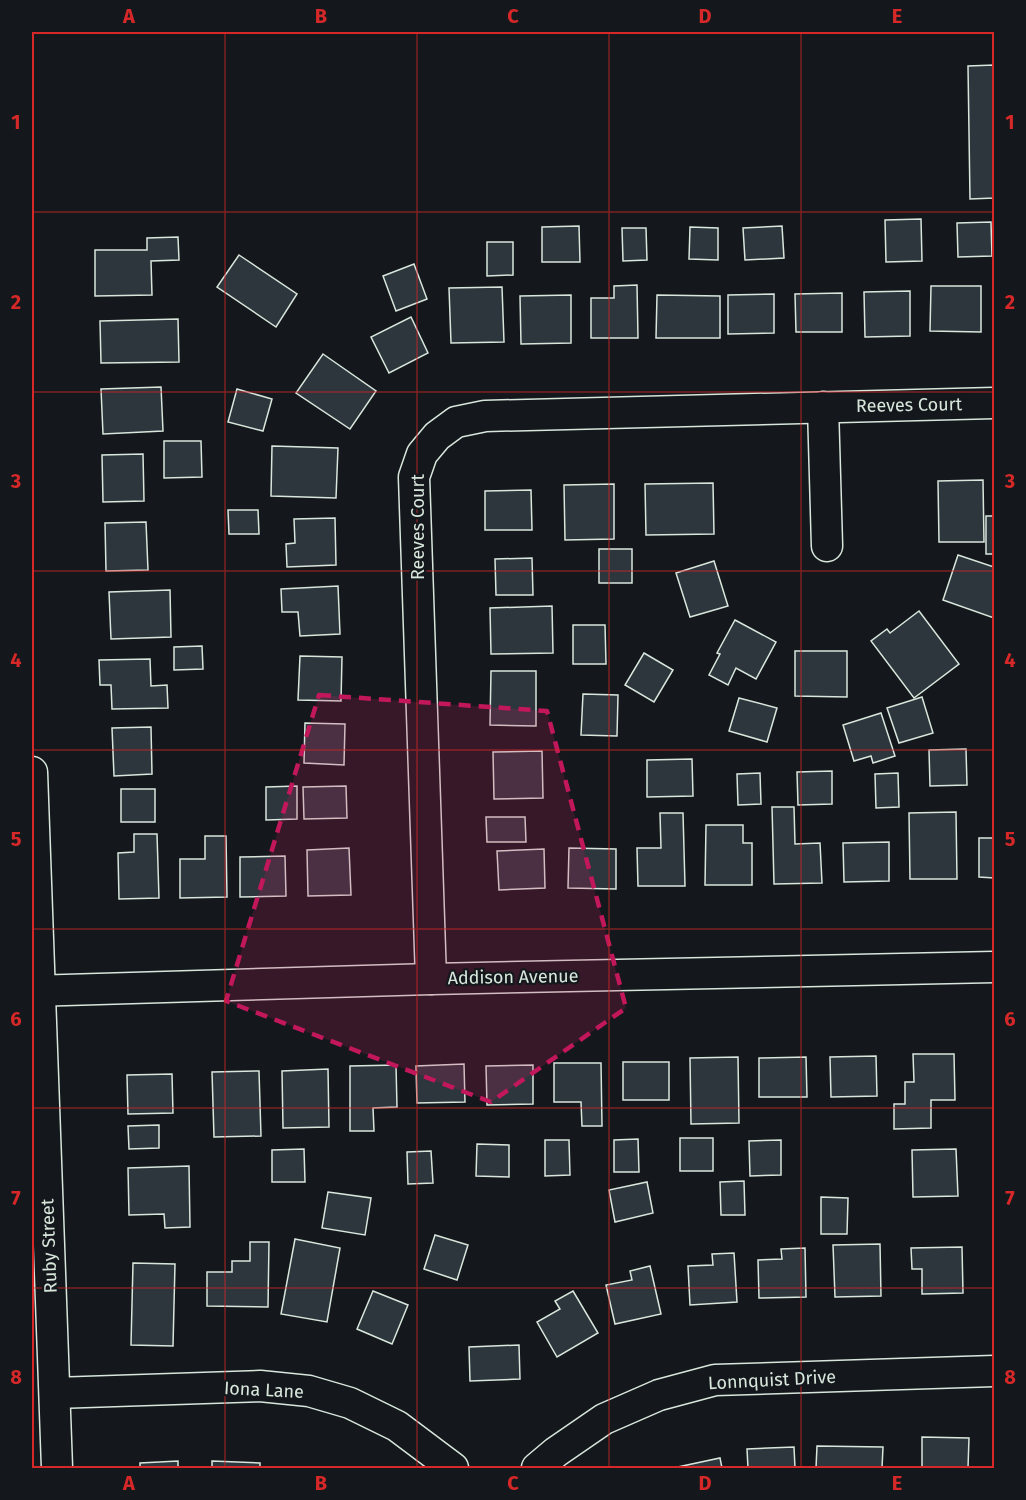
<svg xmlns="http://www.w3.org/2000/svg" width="1026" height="1500" font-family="'Fira Sans',sans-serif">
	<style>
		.building { fill: #2c363c; stroke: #d8e6dc; stroke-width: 1.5 }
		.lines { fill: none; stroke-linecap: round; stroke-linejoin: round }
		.street-casing { stroke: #d8e6dc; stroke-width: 33 }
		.street { stroke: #14181c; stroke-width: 30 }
		.marked { fill: #c2185b; fill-opacity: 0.2; stroke: #c2185b; stroke-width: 4.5; stroke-dasharray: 12 8; stroke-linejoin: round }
		.grid { fill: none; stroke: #d62828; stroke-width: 1.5; stroke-opacity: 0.55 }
		.labels { text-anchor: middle; stroke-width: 4.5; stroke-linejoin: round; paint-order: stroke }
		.street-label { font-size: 18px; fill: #d8e6dc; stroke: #14181c }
		.neatline { fill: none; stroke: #d62828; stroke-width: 2 }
		.grid-label { font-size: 20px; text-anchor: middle; font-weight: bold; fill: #d62828 }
	</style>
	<rect width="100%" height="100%" fill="#14181c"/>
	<g class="building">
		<polygon points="994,65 994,198 970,199 968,66"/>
		<polygon points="921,219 922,261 886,262 885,220"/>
		<polygon points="991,222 992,256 958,257 957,223"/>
		<polygon points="579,226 580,262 542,262 542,227"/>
		<polygon points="782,226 784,258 745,260 743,228"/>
		<polygon points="690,227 718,228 718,260 689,259"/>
		<polygon points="622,228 646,228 647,260 623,261"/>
		<polygon points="178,237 179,260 151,261 152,295 95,296 95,250 147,250 147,238"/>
		<polygon points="487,242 513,242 513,275 487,276"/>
		<polygon points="239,255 297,294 276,327 217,287"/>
		<polygon points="414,264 427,299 396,311 383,276"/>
		<polygon points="637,285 638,338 591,338 591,298 614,298 614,286"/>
		<polygon points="931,286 981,286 981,332 930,331"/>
		<polygon points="502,287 504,342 451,343 449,288"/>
		<polygon points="910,291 910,336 865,337 864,292"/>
		<polygon points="842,293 842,332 796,332 795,294"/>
		<polygon points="774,294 774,333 728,334 728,295"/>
		<polygon points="571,295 571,343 521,344 520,296"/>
		<polygon points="657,295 720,296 720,338 656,338"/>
		<polygon points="411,317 428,353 389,373 371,337"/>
		<polygon points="178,319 179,362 101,363 100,321"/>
		<polygon points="323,354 376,391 350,429 296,393"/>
		<polygon points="161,387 163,431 103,434 101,389"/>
		<polygon points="237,389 272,399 263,431 228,422"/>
		<polygon points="164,441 201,441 202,477 164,478"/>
		<polygon points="272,446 338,448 336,498 271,496"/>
		<polygon points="143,454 144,501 103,502 102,455"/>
		<polygon points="983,480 984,542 939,542 938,481"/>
		<polygon points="713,483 714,534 646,535 645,484"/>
		<polygon points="614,484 614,539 565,540 564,485"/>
		<polygon points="531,490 532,530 485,530 485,491"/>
		<polygon points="228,510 258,510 259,534 229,534"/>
		<rect x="986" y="516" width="8" height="38"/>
		<polygon points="335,518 336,565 287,567 286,544 295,543 294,519"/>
		<polygon points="146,522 148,570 106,571 105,523"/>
		<rect x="599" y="549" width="33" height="34"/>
		<polygon points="958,555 994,567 994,618 943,600"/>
		<polygon points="532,558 533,595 496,595 495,559"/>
		<polygon points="714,561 728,606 690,617 676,573"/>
		<polygon points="338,586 340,634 300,636 298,612 282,612 281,589"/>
		<polygon points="170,590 171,637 111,639 109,592"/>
		<polygon points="552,606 553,653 491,654 490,608"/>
		<polygon points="919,611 959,664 914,698 871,641 887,629 890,633"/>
		<polygon points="735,620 776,642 756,679 736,668 728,685 709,675 720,654 717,653"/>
		<polygon points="573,625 605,625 606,664 573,664"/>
		<polygon points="202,646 203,669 174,670 174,647"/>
		<polygon points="795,651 847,651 847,697 795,696"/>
		<polygon points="644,653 673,670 654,702 625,685"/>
		<polygon points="300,656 342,657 341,701 298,700"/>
		<polygon points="150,659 151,686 167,685 168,708 112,709 111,685 100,685 99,660"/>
		<polygon points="491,671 536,671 536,726 490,725"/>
		<polygon points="583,694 618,695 617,736 581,735"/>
		<polygon points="922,697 933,733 899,743 887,708"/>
		<polygon points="739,698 777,708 767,742 729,731"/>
		<polygon points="881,713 895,756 873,763 871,756 854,761 843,725"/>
		<polygon points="305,723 345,724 344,765 304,763"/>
		<polygon points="151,727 152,774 114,776 112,728"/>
		<polygon points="966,749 967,785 930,786 929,750"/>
		<polygon points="542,751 543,798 494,799 493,752"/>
		<polygon points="692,759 693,796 647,797 647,760"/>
		<polygon points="832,771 832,804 798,805 797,772"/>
		<polygon points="760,773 761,804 738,805 737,774"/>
		<polygon points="898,773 899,807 876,808 875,774"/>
		<polygon points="297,786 297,819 266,820 266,787"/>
		<polygon points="346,786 347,818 304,819 303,787"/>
		<rect x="121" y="789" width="34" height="33"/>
		<polygon points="772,807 794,807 795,844 820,843 822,883 774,884"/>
		<polygon points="956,812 957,879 910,879 909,813"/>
		<polygon points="660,813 683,813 685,886 638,886 637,848 661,848"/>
		<polygon points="486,817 525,817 526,842 487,842"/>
		<polygon points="706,825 743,825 743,843 752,843 752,885 705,885"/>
		<polygon points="134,834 157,834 159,898 119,899 118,853 134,852"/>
		<polygon points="205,836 226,836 227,897 180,898 180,859 205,859"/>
		<polygon points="979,838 994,838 994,878 979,877"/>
		<polygon points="889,842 889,881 844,882 843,843"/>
		<polygon points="349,848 351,895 308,896 307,850"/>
		<polygon points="569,848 616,849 616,889 568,888"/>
		<polygon points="544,849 545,888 499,890 497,851"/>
		<polygon points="285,856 286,896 240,897 240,857"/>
		<polygon points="913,1054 954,1054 955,1100 931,1100 931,1128 894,1129 894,1104 905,1104 905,1082 914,1082"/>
		<polygon points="876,1056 877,1096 831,1097 830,1057"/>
		<polygon points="738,1057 739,1123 691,1124 690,1058"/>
		<polygon points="806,1057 807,1097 759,1097 759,1058"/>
		<rect x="623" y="1062" width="46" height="38"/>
		<polygon points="554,1063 601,1063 602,1126 582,1126 581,1102 554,1102"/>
		<polygon points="464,1064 465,1102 417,1103 416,1066"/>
		<polygon points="396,1065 397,1107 373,1108 374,1131 350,1131 350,1066"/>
		<polygon points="533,1065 533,1104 487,1105 486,1066"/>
		<polygon points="328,1069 329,1127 283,1128 282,1071"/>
		<polygon points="259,1071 261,1136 214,1137 212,1072"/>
		<polygon points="172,1074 173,1113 128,1114 127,1075"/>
		<polygon points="159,1125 159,1148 129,1149 128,1126"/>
		<rect x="680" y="1138" width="33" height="33"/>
		<polygon points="638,1139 639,1172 614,1172 614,1140"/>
		<polygon points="545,1140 569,1140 570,1175 545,1176"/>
		<polygon points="781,1140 781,1175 750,1176 749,1141"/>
		<polygon points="477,1144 509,1145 509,1177 476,1176"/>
		<polygon points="304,1149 305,1182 272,1182 272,1150"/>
		<polygon points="956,1149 958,1196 913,1197 912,1150"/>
		<polygon points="431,1151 433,1183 408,1184 407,1152"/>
		<polygon points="189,1166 190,1227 165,1228 164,1214 129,1215 128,1168"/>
		<polygon points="744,1181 745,1215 721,1215 720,1182"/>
		<polygon points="647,1182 653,1213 615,1222 609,1190"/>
		<polygon points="328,1192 371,1198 365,1235 322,1228"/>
		<polygon points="821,1197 848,1198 847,1234 821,1234"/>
		<polygon points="435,1235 468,1245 457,1280 424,1269"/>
		<polygon points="295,1239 340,1248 327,1322 281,1314"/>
		<polygon points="250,1242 269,1242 268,1307 207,1306 207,1272 232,1272 232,1261 250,1261"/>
		<polygon points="880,1244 881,1296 835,1297 833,1245"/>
		<polygon points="962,1247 963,1293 922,1294 922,1269 912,1269 911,1248"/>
		<polygon points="805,1248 806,1297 759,1298 758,1260 782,1259 781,1249"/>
		<polygon points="734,1253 737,1302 690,1305 688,1266 713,1265 712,1254"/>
		<polygon points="133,1263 175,1264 173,1346 131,1345"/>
		<polygon points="650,1266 661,1314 615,1324 606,1285 632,1280 630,1271"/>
		<polygon points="373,1291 408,1305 392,1344 357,1329"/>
		<polygon points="573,1291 598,1333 557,1357 537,1322 560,1309 555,1301"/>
		<polygon points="519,1345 520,1379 470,1381 469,1347"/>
		<polygon points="922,1437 969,1438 968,1468 922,1468"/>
		<polygon points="817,1446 883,1447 882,1468 816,1468"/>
		<polygon points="794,1447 795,1468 748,1468 747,1449"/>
		<polygon points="720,1458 722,1468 673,1468"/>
		<polygon points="178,1461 178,1468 140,1468 140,1463"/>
		<polygon points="212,1461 260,1463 260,1468 212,1468"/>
	</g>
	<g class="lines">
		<g class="street-casing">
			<g id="street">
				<polyline points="823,407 827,546"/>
				<polyline points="32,772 57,1468"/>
				<polyline points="431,979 414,477 422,454 437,436 456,422 485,416 994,403"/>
				<polyline points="32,991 431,979 994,967"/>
				<polyline points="55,1393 260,1386 309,1391 350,1403 397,1426 453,1468"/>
				<polyline points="537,1468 556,1452 604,1419 659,1395 715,1380 994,1371"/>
			</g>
		</g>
		<use href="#street" class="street"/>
	</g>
	<path class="marked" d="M319,695L547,711L626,1008L491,1102L226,1001Z"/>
	<path class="grid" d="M225,32V1468M417,32V1468M609,32V1468M801,32V1468M32,212H994M32,392H994M32,571H994M32,750H994M32,929H994M32,1108H994M32,1288H994"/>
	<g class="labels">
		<g class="street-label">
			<text transform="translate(909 405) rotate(-1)" y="6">Reeves Court</text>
			<text transform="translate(418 527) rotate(-90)" y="6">Reeves Court</text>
			<text transform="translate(513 977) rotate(-1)" y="6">Addison Avenue</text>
			<text transform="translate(49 1246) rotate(-92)" y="6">Ruby Street</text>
			<text transform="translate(772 1380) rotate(-3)" y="6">Lonnquist Drive</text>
			<text transform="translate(264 1390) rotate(3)" y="6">Iona Lane</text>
		</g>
	</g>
	<rect width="1026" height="1500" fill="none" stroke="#14181c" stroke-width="66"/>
	<rect x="33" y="33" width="960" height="1434" class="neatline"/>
	<g class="grid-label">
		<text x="129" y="23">A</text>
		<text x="321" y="23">B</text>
		<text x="513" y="23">C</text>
		<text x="705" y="23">D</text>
		<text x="897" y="23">E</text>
		<text x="16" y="129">1</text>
		<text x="1010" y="129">1</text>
		<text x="16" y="309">2</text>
		<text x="1010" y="309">2</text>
		<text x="16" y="488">3</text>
		<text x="1010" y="488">3</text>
		<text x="16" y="667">4</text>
		<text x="1010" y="667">4</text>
		<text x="16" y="846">5</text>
		<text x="1010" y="846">5</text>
		<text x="16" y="1026">6</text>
		<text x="1010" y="1026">6</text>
		<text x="16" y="1205">7</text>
		<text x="1010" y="1205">7</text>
		<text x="16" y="1384">8</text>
		<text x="1010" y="1384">8</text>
		<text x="129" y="1490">A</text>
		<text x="321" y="1490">B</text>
		<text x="513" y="1490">C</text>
		<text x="705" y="1490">D</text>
		<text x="897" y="1490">E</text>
	</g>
</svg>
